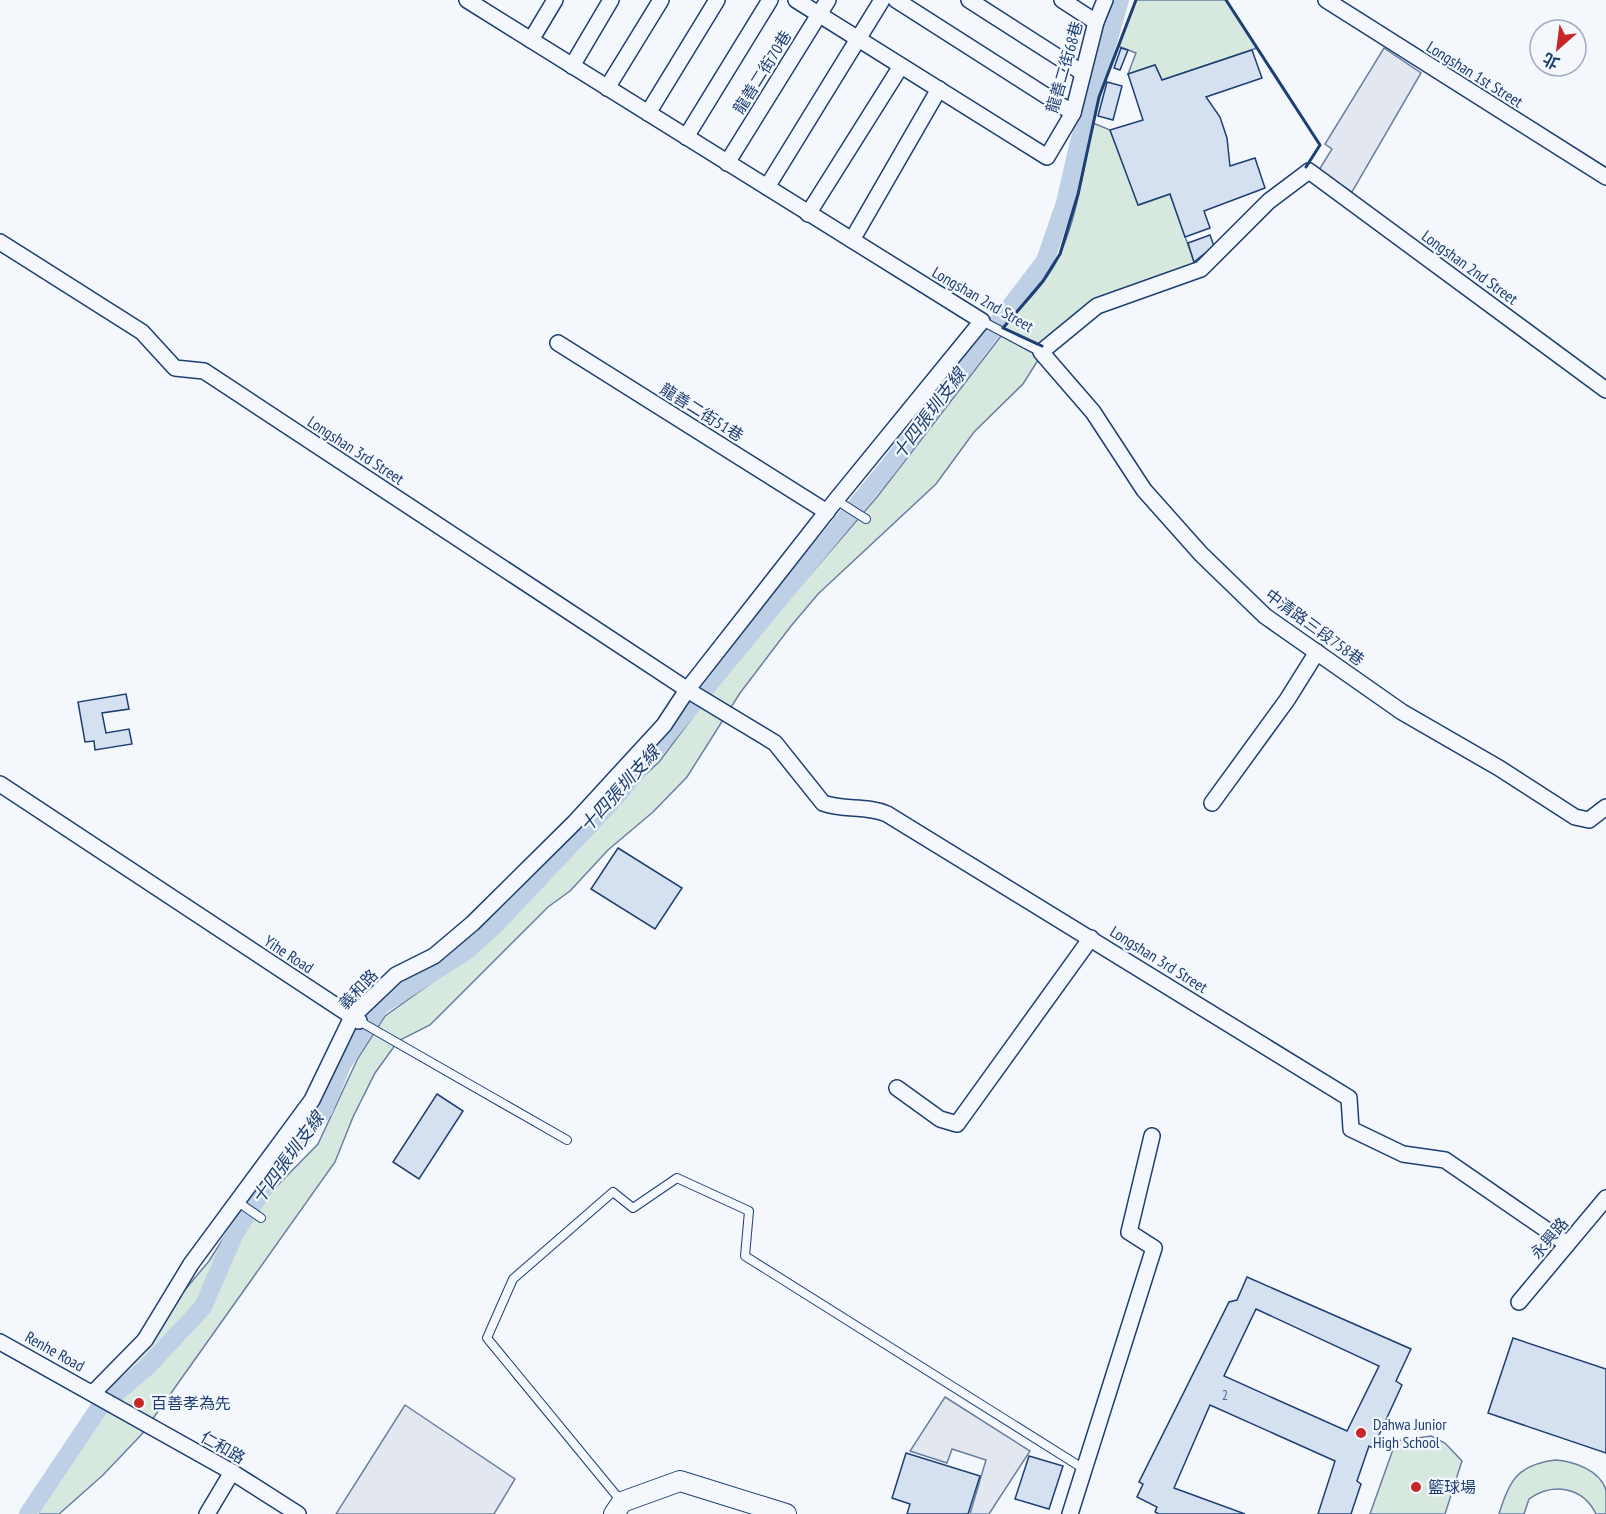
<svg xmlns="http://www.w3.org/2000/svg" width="1606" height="1514" font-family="'PT Sans Narrow','Noto Sans TC',sans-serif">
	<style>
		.green { fill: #d7e8df; stroke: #687fa3; stroke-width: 1.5 }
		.parking { fill: #e3e8f0; stroke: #687fa3; stroke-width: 1.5 }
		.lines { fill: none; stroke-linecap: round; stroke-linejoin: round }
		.canal { stroke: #bed0e5; stroke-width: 18 }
		.building { fill: #d5e0f0; stroke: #1d3f73; stroke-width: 1.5; fill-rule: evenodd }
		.service-casing { stroke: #1d3f73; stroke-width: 10 }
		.minor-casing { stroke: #1d3f73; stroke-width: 18 }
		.tertiary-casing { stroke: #1d3f73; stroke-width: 22 }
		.service { stroke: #f4f7fb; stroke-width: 8 }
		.minor { stroke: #f4f7fb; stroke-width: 15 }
		.tertiary { stroke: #f4f7fb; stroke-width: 20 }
		.wall { stroke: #1d3f73; stroke-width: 3 }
		.poi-dot { fill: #c62828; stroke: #f4f7fb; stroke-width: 2 }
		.labels { text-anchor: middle; stroke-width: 4.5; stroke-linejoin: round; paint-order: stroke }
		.number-label { font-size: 14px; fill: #4b6792 }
		.street-label { font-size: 16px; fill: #1d3f73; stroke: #f4f7fb }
		.poi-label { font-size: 16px; fill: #1d3f73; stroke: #f4f7fb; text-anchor: start }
		.water-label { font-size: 18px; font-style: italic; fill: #1d3f73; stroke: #f4f7fb }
	</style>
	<rect width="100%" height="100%" fill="#f4f7fb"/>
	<g class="green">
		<polygon points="1136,0 1226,0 1257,48 1162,80 1155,65 1128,74 1136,53 1118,46"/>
		<path d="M1093,123L1110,130L1139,205L1170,194L1194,262L1198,266L1094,302L1040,347L1003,328C1023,305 1048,282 1060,254C1078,214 1084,166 1093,123Z"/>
		<polygon points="1001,336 1040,357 1023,384 974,432 936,484 818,594 791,626 740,693 687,777 653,812 608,850 570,891 548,907 430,1025 398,1041 375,1073 353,1117 335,1162 142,1434 103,1475 59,1514 35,1514 105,1407 99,1393 209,1261 232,1225 258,1192 266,1197 318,1144 358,1058 385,1016 486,944 624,794 659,762 727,671 877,497"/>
		<polygon points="1431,1436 1445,1443 1462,1461 1445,1514 1370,1514 1396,1441"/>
		<path d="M1555,1460C1573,1461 1600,1470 1606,1490C1606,1497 1606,1507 1606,1514H1596C1583,1487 1553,1482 1529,1499L1524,1514H1499C1509,1481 1517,1465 1555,1460Z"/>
	</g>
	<g class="parking">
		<polygon points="1384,48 1421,73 1352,192 1319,170 1332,149 1325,144"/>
		<polygon points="945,1397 1030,1451 989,1514 970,1514 986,1460 952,1449 947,1463 910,1451"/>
		<polygon points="405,1405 515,1479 494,1514 336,1514"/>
	</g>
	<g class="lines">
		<polyline class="canal" points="28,1514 99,1408 147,1367 203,1307 235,1233 272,1176 324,1110 342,1065 380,1006 465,952 496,924 616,797 889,466 1045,261 1065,203 1078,146 1120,0"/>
	</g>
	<g class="building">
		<polygon points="1121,48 1128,50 1120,70 1114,68"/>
		<polygon points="1252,50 1262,78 1206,97 1220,117 1227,138 1230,166 1255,158 1265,188 1204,211 1210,228 1185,237 1170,194 1138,205 1110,130 1143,120 1128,74 1155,65 1162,80"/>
		<polygon points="1107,82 1122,86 1113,120 1098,116"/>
		<polygon points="1210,235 1214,246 1194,262 1188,243"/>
		<polygon points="126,694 129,709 102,713 106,733 129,729 132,744 95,750 94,741 85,742 78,702"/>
		<polygon points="618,848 682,888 655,929 591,889"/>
		<polygon points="437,1094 463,1111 419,1179 393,1162"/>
		<path d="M1247,1277L1411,1349L1396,1381L1402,1385L1373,1448L1369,1446L1357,1481L1361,1484L1351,1514H1318L1335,1461L1210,1405L1174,1488L1245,1514H1159L1155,1512L1157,1507L1137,1497L1143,1484L1139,1482L1229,1302L1237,1300ZM1256,1309L1379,1366L1347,1431L1224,1376Z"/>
		<polygon points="1513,1338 1606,1369 1606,1453 1488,1413"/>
		<polygon points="906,1453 980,1476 968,1514 907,1514 910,1504 892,1498"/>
		<polygon points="1029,1456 1063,1466 1049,1509 1015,1499"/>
	</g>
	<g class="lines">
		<g class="service-casing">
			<g id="service">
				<polyline points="982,321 1041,352"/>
				<polyline points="836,500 866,519"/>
				<polyline points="359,1021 567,1140"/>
				<polyline points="238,1202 261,1218"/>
				<polyline points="621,1501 487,1338 513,1279 613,1192 633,1208 677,1178 749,1211 745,1256 1084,1469"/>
			</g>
		</g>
		<g class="minor-casing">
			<g id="minor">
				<polyline points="796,0 1047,157 1073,113 1096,22 1105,0"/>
				<polyline points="896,0 1073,113"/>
				<polyline points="969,0 1083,73"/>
				<polyline points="1062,0 1096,22"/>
				<polyline points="1326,0 1606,177"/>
				<polyline points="531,40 555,0"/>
				<polyline points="572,66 611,0"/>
				<polyline points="607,88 661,0"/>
				<polyline points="648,113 717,0"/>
				<polyline points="686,137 770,0"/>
				<polyline points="727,163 828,0"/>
				<polyline points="767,187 882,0"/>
				<polyline points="808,214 901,66"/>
				<polyline points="852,240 939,89"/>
				<path d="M0,242L142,332L175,368L204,371L694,694L775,743L823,803C844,811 866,805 887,814L1349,1098L1351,1129L1403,1154L1445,1160L1567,1244"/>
				<polyline points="558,343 827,512"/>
				<polyline points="1606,390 1309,171 1269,201 1201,269 1097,306 1041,352 1093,412 1144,490 1201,554 1265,616 1402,712 1499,768 1575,817 1589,820 1606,807"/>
				<polyline points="0,784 359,1021"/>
				<polyline points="1212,803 1287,700 1317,652"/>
				<polyline points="897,1088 940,1119 957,1124 1091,938"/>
				<polyline points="1519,1302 1606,1198"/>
				<polyline points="0,1342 232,1472 298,1514"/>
				<polyline points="93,1393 145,1340 191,1264 312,1100 352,1017 396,975 434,956 473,923 574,823 664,725 687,690 836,500 982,321 467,0"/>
				<polyline points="207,1514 232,1472"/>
				<polyline points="1070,1514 1154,1248 1129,1232 1152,1136"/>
			</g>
		</g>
		<g class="tertiary-casing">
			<polyline id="tertiary" points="614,1514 622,1502 680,1481 786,1514"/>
		</g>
		<use href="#service" class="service"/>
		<use href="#minor" class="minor"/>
		<use href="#tertiary" class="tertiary"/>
		<g class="wall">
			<polyline points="1226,0 1320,145 1306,167"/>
			<polyline points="1042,346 1003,328 1043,281 1060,254 1078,194 1099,97 1136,0"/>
		</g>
	</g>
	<g class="poi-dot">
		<circle cx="139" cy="1403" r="6"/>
		<circle cx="1361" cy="1433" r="6"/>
		<circle cx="1416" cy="1487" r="6"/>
	</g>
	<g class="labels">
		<g class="number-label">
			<text x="1225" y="1400">2</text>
		</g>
		<g class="street-label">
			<text transform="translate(1064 67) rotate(-74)" y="6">龍善二街68巷</text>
			<text transform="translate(762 72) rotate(-58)" y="6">龍善二街70巷</text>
			<text transform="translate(1475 74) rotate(32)" y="6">Longshan 1st Street</text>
			<text transform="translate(1470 267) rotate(36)" y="6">Longshan 2nd Street</text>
			<text transform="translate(983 299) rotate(30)" y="6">Longshan 2nd Street</text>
			<text transform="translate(702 412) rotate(32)" y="6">龍善二街51巷</text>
			<text transform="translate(356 450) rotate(33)" y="6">Longshan 3rd Street</text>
			<text transform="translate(1315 627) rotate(36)" y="6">中清路三段758巷</text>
			<text transform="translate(289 954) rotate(33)" y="6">Yihe Road</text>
			<text transform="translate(1159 959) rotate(32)" y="6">Longshan 3rd Street</text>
			<text transform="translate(358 989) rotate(-46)" y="6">義和路</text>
			<text transform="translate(1549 1238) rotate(-50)" y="6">永興路</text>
			<text transform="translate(55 1351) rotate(29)" y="6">Renhe Road</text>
			<text transform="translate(223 1447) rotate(30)" y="6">仁和路</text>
		</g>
		<g class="poi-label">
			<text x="151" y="1409">百善孝為先</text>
			<text x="1373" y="1430">Dahwa Junior<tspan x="1373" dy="18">High School</tspan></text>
			<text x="1428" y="1493">籃球場</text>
		</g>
		<g class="water-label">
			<text transform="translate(929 414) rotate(-53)" y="6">十四張圳支線</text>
			<text transform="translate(620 789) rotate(-48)" y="6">十四張圳支線</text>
			<text transform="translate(288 1158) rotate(-54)" y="6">十四張圳支線</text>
		</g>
	</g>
	<g transform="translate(1558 48) rotate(208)"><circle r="28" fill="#f4f7fb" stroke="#9eadc5" stroke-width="1.5"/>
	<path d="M0-4.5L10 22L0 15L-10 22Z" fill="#c62828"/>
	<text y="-9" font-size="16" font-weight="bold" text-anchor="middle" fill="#1d3f73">北</text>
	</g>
</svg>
